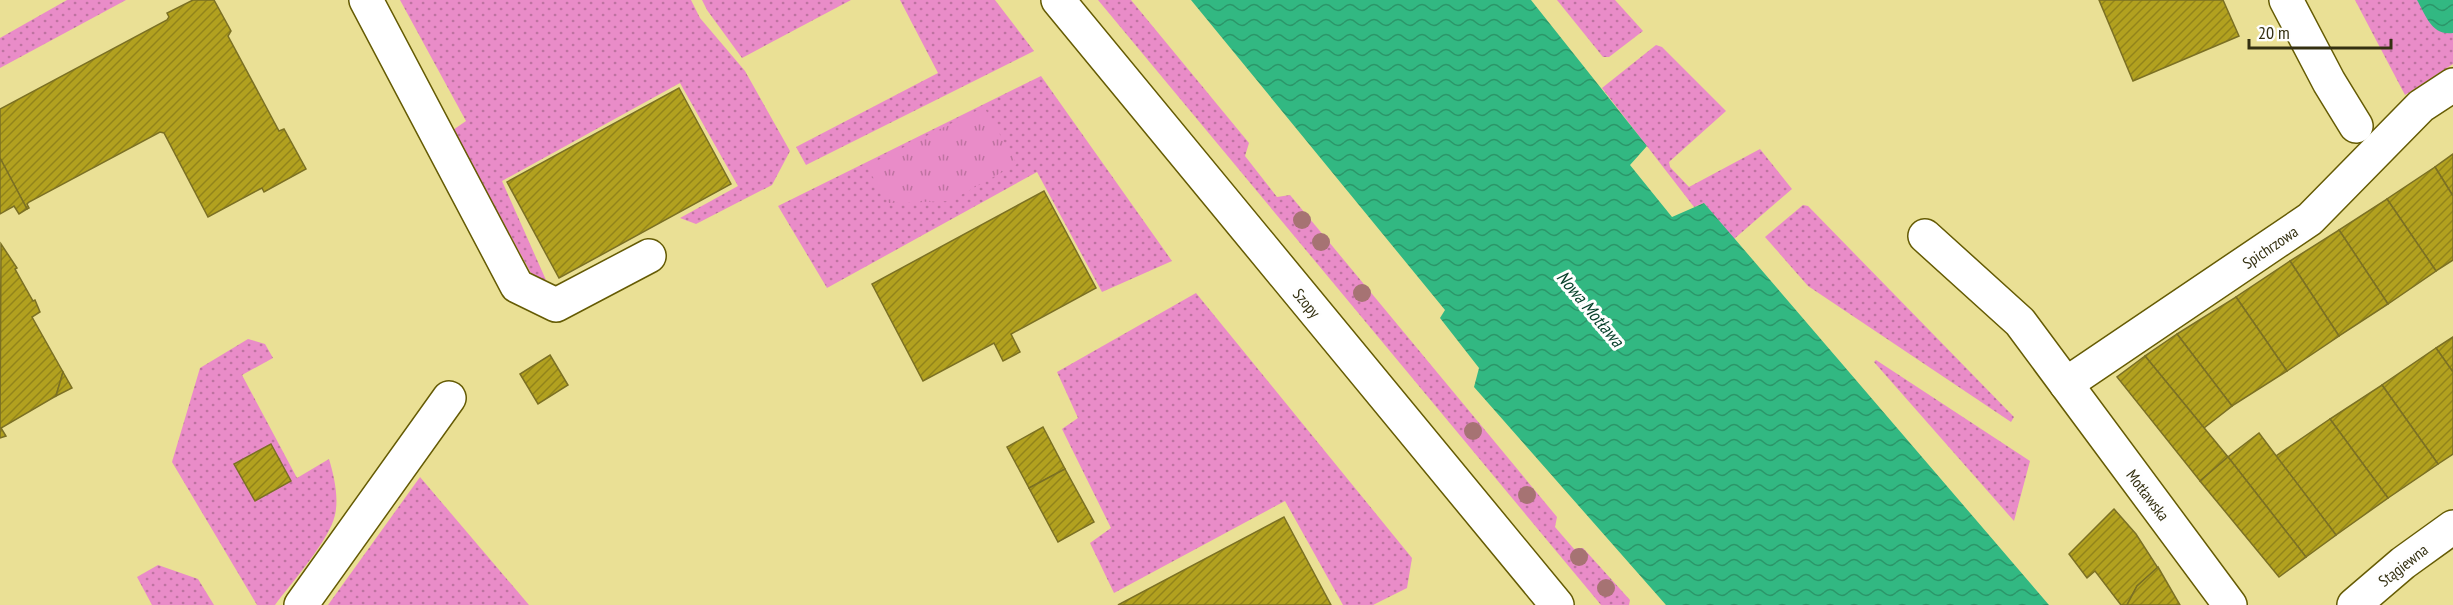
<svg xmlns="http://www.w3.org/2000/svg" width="2453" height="605" font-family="'PT Sans Narrow',sans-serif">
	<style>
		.grass { fill: url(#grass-dots) }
		.park { fill: url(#park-tufts) }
		.water { fill: url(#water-waves) }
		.building { fill: url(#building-hatch); stroke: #7b7024; stroke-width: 1.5 }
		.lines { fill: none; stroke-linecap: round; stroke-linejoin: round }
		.minor-casing { stroke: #655b04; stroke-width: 36 }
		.minor { stroke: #fff; stroke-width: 33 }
		.tree { fill: #a67373 }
		.labels { text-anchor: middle; stroke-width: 6; stroke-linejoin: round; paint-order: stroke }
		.street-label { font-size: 16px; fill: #343011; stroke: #fefefe }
		.water-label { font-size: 18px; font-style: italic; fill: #053e28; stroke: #fefefe }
	</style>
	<defs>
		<pattern id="grass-dots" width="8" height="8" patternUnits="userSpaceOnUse" patternTransform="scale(1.5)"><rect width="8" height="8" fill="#e98cc8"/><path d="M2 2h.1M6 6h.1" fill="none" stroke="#be73a1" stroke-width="1.8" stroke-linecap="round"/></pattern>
		<pattern id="park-tufts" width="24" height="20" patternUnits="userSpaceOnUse" patternTransform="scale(1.5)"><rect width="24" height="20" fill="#e98cc8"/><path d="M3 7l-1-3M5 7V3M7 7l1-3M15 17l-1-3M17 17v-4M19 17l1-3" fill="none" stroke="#be73a1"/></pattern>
		<pattern id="water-waves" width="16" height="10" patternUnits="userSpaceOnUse" patternTransform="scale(1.5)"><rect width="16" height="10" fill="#32b882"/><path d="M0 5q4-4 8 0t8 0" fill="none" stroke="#2b9669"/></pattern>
		<pattern id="building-hatch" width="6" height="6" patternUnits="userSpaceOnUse" patternTransform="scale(1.5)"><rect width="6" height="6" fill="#b2a11f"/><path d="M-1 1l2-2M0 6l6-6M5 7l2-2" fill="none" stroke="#92841a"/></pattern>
	</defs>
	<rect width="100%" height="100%" fill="#eae095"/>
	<g class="grass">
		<polygon points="67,0 126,0 0,68 0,38"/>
		<polygon points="400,0 691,0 700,18 745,71 790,151 772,185 696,224 680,218 738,186 680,83 502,181 550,289 532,275 453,130 466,121"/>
		<polygon points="702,0 851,0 742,58 707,10"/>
		<polygon points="900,0 995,0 1034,51 806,165 796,147 938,73"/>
		<polygon points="1098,0 1131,0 1249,143 1245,156 1277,197 1290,195 1557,517 1555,527 1574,549 1583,548 1630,600 1629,605 1601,605"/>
		<polygon points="1557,0 1615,0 1643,31 1609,57 1603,57"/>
		<polygon points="2355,0 2453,0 2453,64 2405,95"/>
		<polygon points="1656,45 1662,47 1726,111 1669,162 1670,167 1689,187 1760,149 1792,189 1734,239 1704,203 1694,207 1602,88"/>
		<polygon points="1041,76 1172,261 1102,292 1037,172 827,288 778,206"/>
		<polygon points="1803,205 1808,206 2014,417 2011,422 1808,286 1765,237"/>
		<polygon points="1196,293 1412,558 1407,588 1373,605 1343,605 1285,501 1114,593 1090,543 1111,528 1062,429 1078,418 1057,372"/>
		<path d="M248,339L265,344L273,358L242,375L297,478L329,459C334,476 339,497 335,515C329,541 292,582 275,605H257L172,462L200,368Z"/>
		<polygon points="1876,360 2030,461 2014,521 1874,362"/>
		<polygon points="420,477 529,605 328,605"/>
		<polygon points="158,565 198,579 214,605 152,605 137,577"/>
	</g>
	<polygon class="park" points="984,107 1017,164 950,201 889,203 866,166"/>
	<g class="water">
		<polygon points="1191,0 1531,0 1647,146 1630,165 1672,217 1704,203 2049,605 1666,605 1474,387 1479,368 1440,318 1445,310"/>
		<path d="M2417,0H2453V33C2432,36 2426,16 2417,0Z"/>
	</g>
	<g class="building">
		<polygon points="193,0 214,0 231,31 228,36 264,103 279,131 284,129 306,169 264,192 262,188 260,189 208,217 164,133 160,132 29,202 27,204 29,208 27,209 0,158 0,109 167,20 169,17 167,13"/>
		<polygon points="2099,0 2223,0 2239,36 2133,81"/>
		<polygon points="679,88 731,184 559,278 507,182"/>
		<polygon points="2453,154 2453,196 2435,167"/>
		<polygon points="0,158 27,209 19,214 14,206 0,214"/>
		<polygon points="2435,167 2453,196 2453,260 2436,271 2387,199"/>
		<polygon points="1044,191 1096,288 1011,334 1020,352 1003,361 994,343 923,381 872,284"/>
		<polygon points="2387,199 2436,271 2388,304 2339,230"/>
		<polygon points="2339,230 2388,304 2339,336 2290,261"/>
		<polygon points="1,244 17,268 15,269 33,301 35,300 40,312 32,317 63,372 56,396 1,428 6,436 0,438"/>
		<polygon points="2290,261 2339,336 2287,371 2236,297"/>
		<polygon points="2236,297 2287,371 2232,406 2177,334"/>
		<polygon points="2177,334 2232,406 2204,428 2145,356"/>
		<polygon points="2453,337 2453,372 2436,348"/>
		<polygon points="2436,348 2453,372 2453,454 2438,464 2382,385"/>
		<polygon points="550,355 568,385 538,404 520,374"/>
		<polygon points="2145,356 2228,457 2200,481 2117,377"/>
		<polygon points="63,372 72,388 56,396"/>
		<polygon points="2382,385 2438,464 2388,498 2330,419"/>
		<polygon points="2330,419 2388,498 2336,535 2276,456"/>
		<polygon points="1043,427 1065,469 1029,488 1007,447"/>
		<polygon points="2259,433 2336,535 2306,557 2228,457"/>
		<polygon points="271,444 291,481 255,501 234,464"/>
		<polygon points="2228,457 2306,557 2279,577 2200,481"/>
		<polygon points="1065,469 1094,522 1058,542 1029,488"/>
		<polygon points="2114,509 2136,534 2158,568 2137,586 2127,605 2121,605 2095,571 2087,578 2069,554"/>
		<polygon points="1284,517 1331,605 1118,605"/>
		<polygon points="2158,567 2180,605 2127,605 2137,586"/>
	</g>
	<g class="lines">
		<g class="minor-casing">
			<g id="minor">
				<polyline points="366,0 517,286 556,305 649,256"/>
				<polyline points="1058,0 1557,605"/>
				<polyline points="2286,0 2329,82 2356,126"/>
				<polyline points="1925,236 2020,322 2230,605"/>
				<polyline points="2066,384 2310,219 2421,106 2453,85"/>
				<polyline points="301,605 449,398"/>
				<polyline points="2354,605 2403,563 2453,527"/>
			</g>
		</g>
		<use href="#minor" class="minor"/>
	</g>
	<g class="tree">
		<circle cx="1302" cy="220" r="9"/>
		<circle cx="1321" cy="242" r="9"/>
		<circle cx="1362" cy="293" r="9"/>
		<circle cx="1473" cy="431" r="9"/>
		<circle cx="1527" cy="495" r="9"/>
		<circle cx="1579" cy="557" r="9"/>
		<circle cx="1606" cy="588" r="9"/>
	</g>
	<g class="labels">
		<g class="street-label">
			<text transform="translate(2270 247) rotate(-34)" y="6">Spichrzowa</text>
			<text transform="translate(1307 303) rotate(50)" y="6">Szopy</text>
			<text transform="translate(2148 495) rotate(53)" y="6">Motławska</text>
			<text transform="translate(2403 565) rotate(-38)" y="6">Stągiewna</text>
		</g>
		<g class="water-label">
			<text transform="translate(1590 309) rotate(50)" y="6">Nowa Motława</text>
		</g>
	</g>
	<path d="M2249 39v9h142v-9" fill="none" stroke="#343011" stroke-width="3"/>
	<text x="2258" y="39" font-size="18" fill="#343011" stroke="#fefefe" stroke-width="4.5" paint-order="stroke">20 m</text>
</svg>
